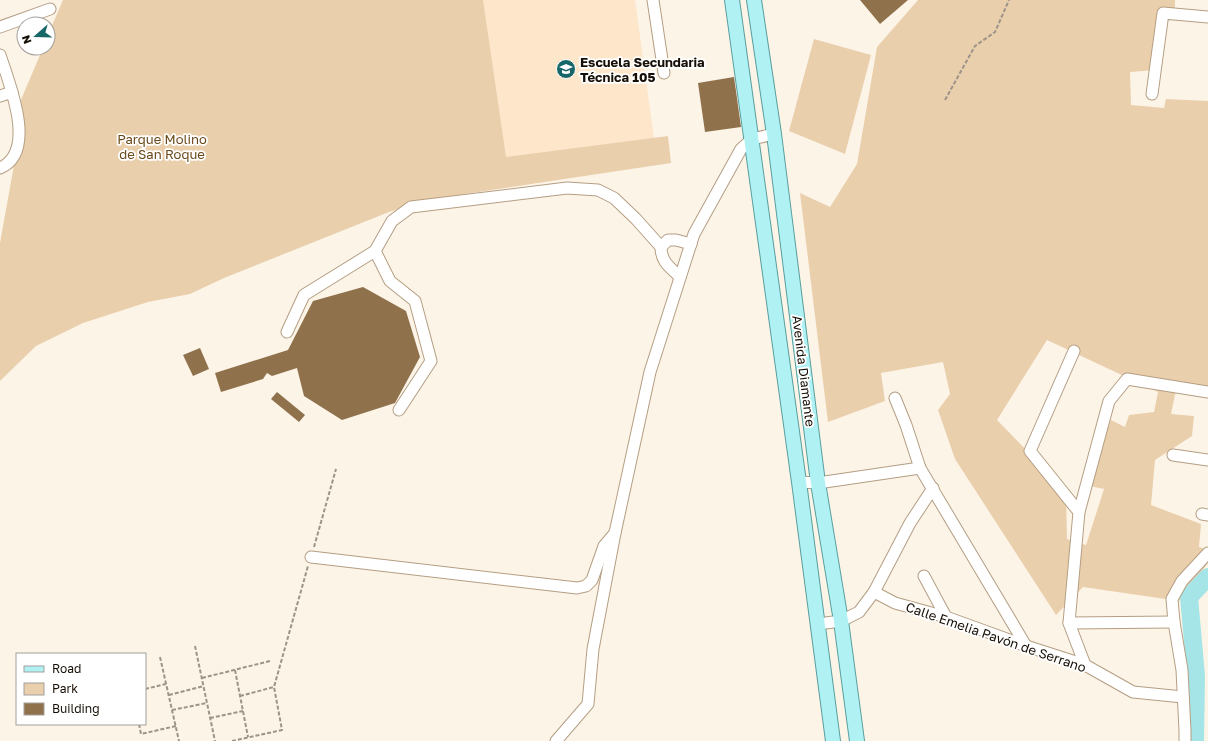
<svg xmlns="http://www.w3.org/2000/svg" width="1208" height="741" font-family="'Golos Text',sans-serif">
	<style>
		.built { fill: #fde6ca }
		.green { fill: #eacfad; fill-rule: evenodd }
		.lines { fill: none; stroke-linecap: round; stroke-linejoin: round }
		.river { stroke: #a5e5e7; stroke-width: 18 }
		.building { fill: #8f714c }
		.minor-casing { stroke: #b49e83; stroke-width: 13 }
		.major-casing { stroke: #589d9c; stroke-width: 16 }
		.path { stroke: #9d9489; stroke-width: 2; stroke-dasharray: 4 2; stroke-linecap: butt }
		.minor { stroke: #fff; stroke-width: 11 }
		.major { stroke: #b0f2f4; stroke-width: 14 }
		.labels { text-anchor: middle; stroke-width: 3.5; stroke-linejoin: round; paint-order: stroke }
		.poi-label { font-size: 13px; font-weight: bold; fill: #170f06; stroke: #fff; text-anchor: start }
		.park-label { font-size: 13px; fill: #6a491b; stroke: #fff }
		.street-label { font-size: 13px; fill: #170f06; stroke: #fff }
	</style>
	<rect width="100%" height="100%" fill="#fdf4e8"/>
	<polygon class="built" points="479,0 635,0 654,138 501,159"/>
	<g class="green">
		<polygon points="63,0 483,0 506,157 668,136 671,163 431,199 389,212 224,278 190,294 148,302 83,323 36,346 0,381 0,243 16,154 17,109 43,48 48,48 48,35"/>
		<path d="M918,0H1175V10L1161,9L1156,70L1130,72L1131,105L1164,108L1166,99L1208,101V393L1176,390L1171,414L1194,416L1192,436L1155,460L1151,505L1201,524L1199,547L1208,550V563L1179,601L1083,587L1056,615L955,459L938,410L950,394L943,362L881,373L885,401L828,422L800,193L830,207L857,164L877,47ZM1047,340L1158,392L1154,412L1129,415L1125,427L1111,420L1085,485L1104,489L1086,545L1067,539L1066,491L997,420Z"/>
		<polygon points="814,39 871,55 845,154 789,131"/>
	</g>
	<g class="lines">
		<polyline class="river" points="1195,741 1196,676 1189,597 1208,577"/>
	</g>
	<g class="building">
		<polygon points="860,0 908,0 880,24"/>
		<polygon points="734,77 741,127 705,132 698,83"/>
		<polygon points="363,287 406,311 420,357 395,403 342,420 304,396 297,368 272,376 267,373 263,379 221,392 215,373 288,350 313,301"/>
		<polygon points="200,348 209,369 193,376 183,355"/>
		<polygon points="277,392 305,415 299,422 271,399"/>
	</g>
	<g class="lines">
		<g class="minor-casing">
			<g id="minor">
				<polyline points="653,0 664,73"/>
				<polyline points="0,27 50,9"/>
				<path d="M0,55C9,83 38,152 0,168"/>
				<polyline points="1152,94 1163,13 1208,17"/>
				<polyline points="0,96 12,92"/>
				<polyline points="375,251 390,281 415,301 431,361 399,410"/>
				<path d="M680,277C670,267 661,262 661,247L668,240H676L691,244"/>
				<polyline points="287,332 304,295 375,251 392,221 411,207 567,188 598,190 614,198 636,219 661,247"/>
				<polyline points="1074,351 1030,451 1079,512"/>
				<polyline points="895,398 906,425 920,468 1026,646"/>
				<polyline points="1173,455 1208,460"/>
				<polyline points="799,482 818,483 920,468"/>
				<polyline points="1202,514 1208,515"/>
				<polyline points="311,557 577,588 586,586 592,580 604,546 615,533"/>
				<polyline points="924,576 946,617"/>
				<polyline points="874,592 895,603 946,617 1026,646 1085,665 1133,692 1183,697"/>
				<polyline points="1069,623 1174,622"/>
				<polyline points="818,624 841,621 859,612 874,592 910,523 933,488"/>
				<polyline points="1085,665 1069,623 1079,512 1109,401 1127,379 1208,392"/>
				<polyline points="556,741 588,704 593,649 615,533 650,372 694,234 741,149 752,139 774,134"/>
				<polyline points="1185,741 1185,731 1182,670 1174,622 1172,599 1182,581 1208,553"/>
			</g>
		</g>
		<g class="major-casing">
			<g id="major">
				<polyline points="732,0 799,482 833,741"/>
				<polyline points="754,0 774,134 818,483 841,621 857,741"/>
			</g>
		</g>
		<g class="path">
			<polyline points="945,100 975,46 995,32 1009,0"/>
			<polyline points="314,547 336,469"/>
			<polyline points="195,646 215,741"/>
			<polyline points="160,657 179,741"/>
			<polyline points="235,670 248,737"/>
			<polyline points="202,678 270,661"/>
			<polyline points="145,689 166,684"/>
			<polyline points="169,695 204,686"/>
			<polyline points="240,696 274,687"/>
			<polyline points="172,710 207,703"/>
			<polyline points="210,718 243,711"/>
			<polyline points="139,724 141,734 176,726"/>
			<polyline points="232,741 282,730 274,687 308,566"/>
		</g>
		<use href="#minor" class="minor"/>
		<use href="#major" class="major"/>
	</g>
	<defs>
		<g id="school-disc" transform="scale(1)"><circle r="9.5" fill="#176668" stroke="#fff"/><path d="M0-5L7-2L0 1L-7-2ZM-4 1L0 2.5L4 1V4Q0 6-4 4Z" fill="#fff"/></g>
	</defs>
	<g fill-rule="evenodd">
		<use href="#school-disc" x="566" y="69"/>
	</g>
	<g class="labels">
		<g class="poi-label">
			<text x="580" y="67">Escuela Secundaria<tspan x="580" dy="15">Técnica 105</tspan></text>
		</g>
		<g class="park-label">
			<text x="162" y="144">Parque Molino<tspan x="162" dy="15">de San Roque</tspan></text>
		</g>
		<g class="street-label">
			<text transform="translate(804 371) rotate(83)" y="5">Avenida Diamante</text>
			<text transform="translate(996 637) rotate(19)" y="5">Calle Emelia Pavón de Serrano</text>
		</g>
	</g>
	<rect x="16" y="653" width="130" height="72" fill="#ffffff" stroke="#a29f9b"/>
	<rect x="24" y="666" width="20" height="6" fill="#b0f2f4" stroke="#a29f9b"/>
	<text x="52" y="673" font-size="12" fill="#170f06">Road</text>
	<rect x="24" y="683" width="20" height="12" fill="#eacfad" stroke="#a29f9b"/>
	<text x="52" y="693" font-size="12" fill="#170f06">Park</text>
	<rect x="24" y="703" width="20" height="12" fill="#8f714c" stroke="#a29f9b"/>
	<text x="52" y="713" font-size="12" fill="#170f06">Building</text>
	<g transform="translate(36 36) rotate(250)"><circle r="19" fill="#ffffff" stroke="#a29f9b"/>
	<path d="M0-3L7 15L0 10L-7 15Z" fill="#176668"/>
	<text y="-6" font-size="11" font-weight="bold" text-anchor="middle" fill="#170f06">N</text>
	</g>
</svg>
